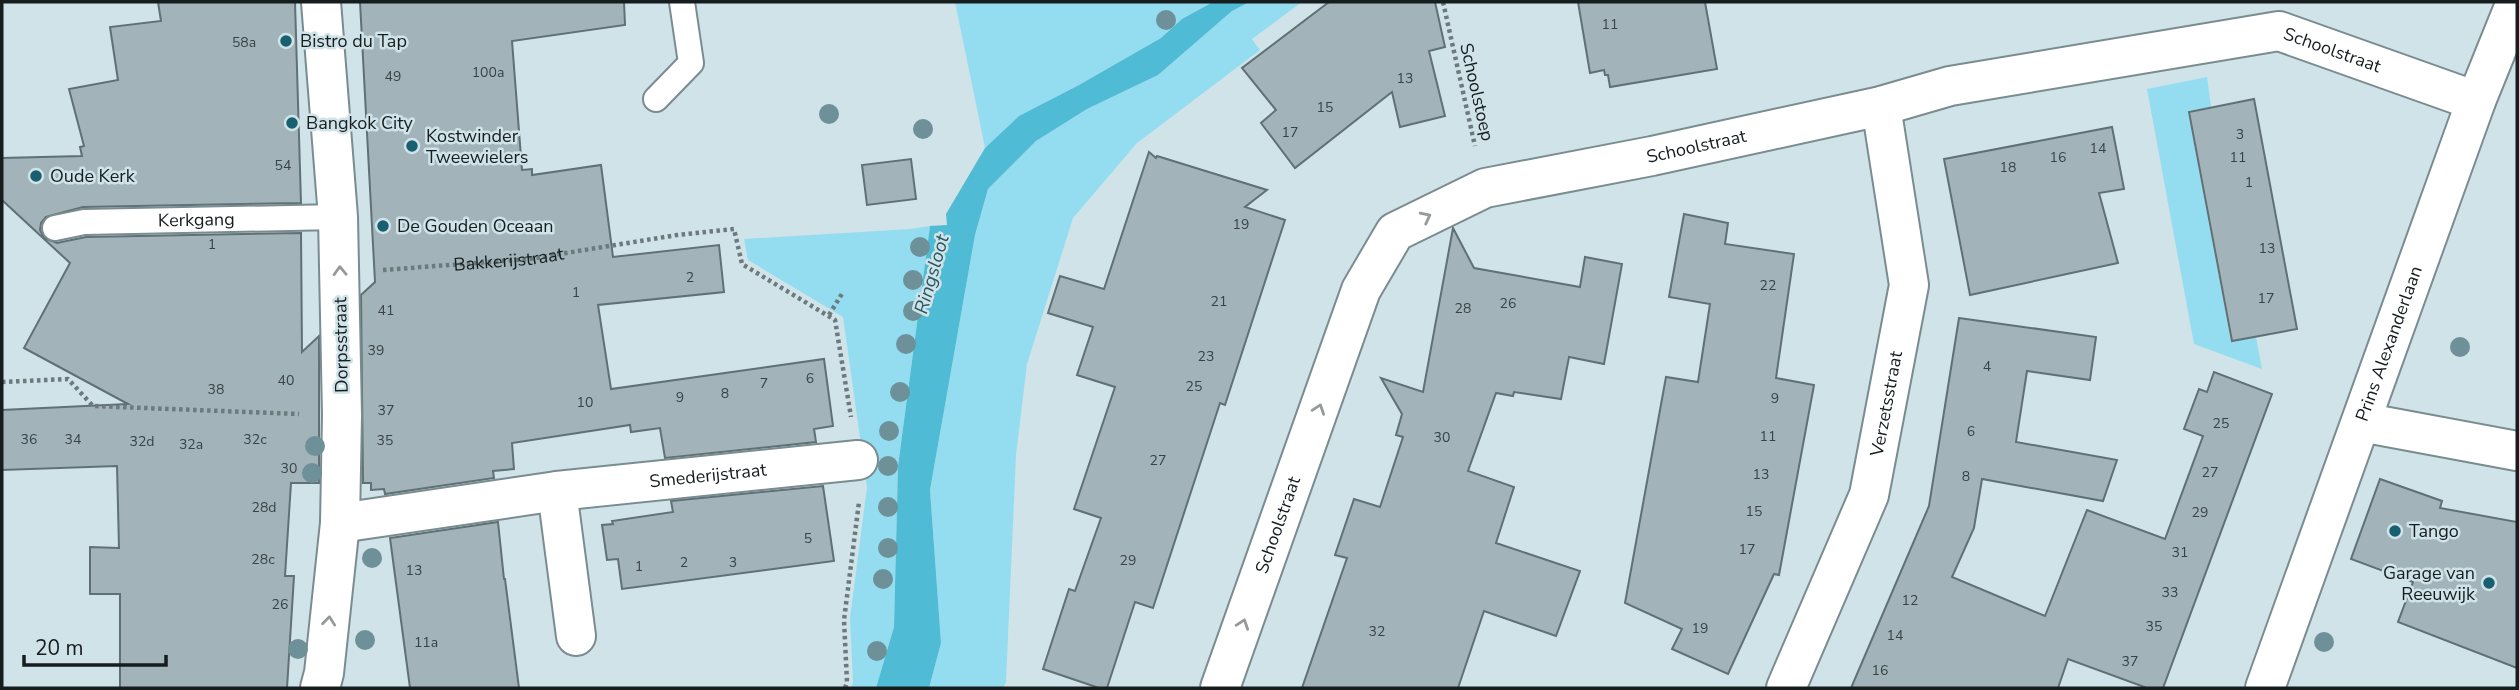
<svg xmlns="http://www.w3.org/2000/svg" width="2519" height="690" font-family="'Nunito Sans',sans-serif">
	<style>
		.green { fill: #94ddf0 }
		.water { fill: #50bbd4 }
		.building { fill: #a2b4b9; stroke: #607175; stroke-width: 2 }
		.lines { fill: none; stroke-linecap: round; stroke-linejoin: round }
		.lane-casing { stroke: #7a8c90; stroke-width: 28 }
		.street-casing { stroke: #7a8c90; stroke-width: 42 }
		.path { stroke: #6d7a7d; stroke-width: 4.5; stroke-dasharray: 3.5 3.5; stroke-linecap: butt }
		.lane { stroke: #fff; stroke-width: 24 }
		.street { stroke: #fff; stroke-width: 38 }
		.tree { fill: #6e9098 }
		.oneway { stroke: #96999a }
		.poi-dot { fill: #186070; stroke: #d0e3e8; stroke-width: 2.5 }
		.labels { text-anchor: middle; stroke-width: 5; stroke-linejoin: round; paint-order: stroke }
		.number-label { font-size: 14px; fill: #394346 }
		.poi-label { font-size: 18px; fill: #161d1f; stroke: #d0e3e8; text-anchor: start }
		.street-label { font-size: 18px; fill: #161d1f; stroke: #d0e3e8 }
		.water-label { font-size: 19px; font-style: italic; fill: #285661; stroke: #d0e3e8 }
	</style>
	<rect width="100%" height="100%" fill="#d0e3e8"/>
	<g class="green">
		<polygon points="955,2 1213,2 1182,19 1161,38 1079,85 1019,116 985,148"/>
		<polygon points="1249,2 1302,2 1252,39 1260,50 1137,143 1073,218 1027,364 1016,455 1006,682 1003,688 929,688 941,643 930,490 975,235 988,189 1036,141 1087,109 1158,75 1232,11"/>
		<polygon points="2207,77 2211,107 2188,111 2231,341 2256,337 2262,369 2194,344 2147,89"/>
		<polygon points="930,226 898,465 894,627 876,688 851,688 853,682 850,618 867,487 843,317 748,260 744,239 910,229"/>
	</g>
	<polygon class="water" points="1213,2 1249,2 1232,11 1158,75 1087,109 1036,141 988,189 975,235 930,490 941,643 929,688 876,688 894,627 898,466 930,226 947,225 946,214 985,148 1019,116 1079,85 1161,38 1182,19"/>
	<g class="building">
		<polygon points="158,2 295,2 301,203 83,207 46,217 41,223 40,230 44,238 57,243 86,237 301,233 302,352 319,336 319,483 291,483 285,576 294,576 287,688 120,688 120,594 90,594 90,547 119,548 117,466 2,470 2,410 128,404 24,348 70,263 2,200 2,158 82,156 80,147 84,146 69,89 118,80 110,27 161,21"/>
		<polygon points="360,2 624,2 625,25 512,41 522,170 532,169 532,175 601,165 613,257 719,245 724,292 598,305 611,389 824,359 833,426 814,429 816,442 665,458 660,428 631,432 630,425 512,443 514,469 493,471 494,478 385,494 384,489 371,490 371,483 363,483 361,295 375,282"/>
		<polygon points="1329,2 1435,2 1445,47 1429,51 1445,116 1400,127 1392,92 1295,168 1261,123 1276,110 1242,68"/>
		<polygon points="1578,2 1705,2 1717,69 1610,87 1608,75 1605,75 1604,70 1590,73"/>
		<polygon points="2254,99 2297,329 2232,341 2189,112"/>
		<polygon points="2112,127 2124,189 2099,193 2118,263 1970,295 1944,159"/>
		<polygon points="1149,152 1156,158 1157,156 1267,190 1245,207 1285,220 1225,405 1220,403 1153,608 1135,602 1107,688 1099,688 1043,669 1069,589 1075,591 1101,518 1074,509 1115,387 1077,375 1093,327 1048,313 1060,276 1104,289"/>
		<polygon points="911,159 916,199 867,205 862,165"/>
		<polygon points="1684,214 1728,223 1725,244 1794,254 1776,378 1814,385 1779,575 1774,574 1728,674 1672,649 1682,629 1625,603 1666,377 1698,382 1710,304 1669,297"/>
		<polygon points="1453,228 1474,268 1580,287 1585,257 1622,264 1604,364 1569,357 1561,399 1514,392 1513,396 1496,393 1468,471 1514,487 1496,543 1580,571 1556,636 1484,611 1458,688 1302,688 1347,558 1335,555 1354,499 1380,507 1403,437 1396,435 1402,414 1381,378 1423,392"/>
		<polygon points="1959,318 2096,337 2090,380 2027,371 2016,442 2117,460 2103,501 1982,479 1974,528 1952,577 2045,616 2087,510 2165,539 2203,436 2184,429 2199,389 2207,392 2214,372 2272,394 2163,688 2147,688 2068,659 2058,688 1851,688 1929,506"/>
		<polygon points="2380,479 2442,501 2440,508 2517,522 2517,668 2398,622 2413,582 2351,559"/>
		<polygon points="823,486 834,561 622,589 618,559 607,560 602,525 613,524 612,521 673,512 671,501"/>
		<polygon points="498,522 504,579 505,579 519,688 410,688 390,538"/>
	</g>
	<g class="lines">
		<g class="lane-casing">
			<g id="lane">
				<polyline points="656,99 691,63 682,2"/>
				<path id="s2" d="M55,228L84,222L338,217"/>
			</g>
		</g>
		<g class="street-casing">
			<g id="street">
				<polyline points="2361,422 2517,451"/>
				<polyline points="557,491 576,636"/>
				<path id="s3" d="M340,523L557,491L858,460"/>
				<polyline points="320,688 324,673 340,523 342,415 338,217 321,2"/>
				<path id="s4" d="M1220,688L1361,290L1395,232L1485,188L1652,156L1881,106L1950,86L2279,31L2476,101"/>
				<path id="s5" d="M1786,688L1869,495L1909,285L1881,106"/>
				<path id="s6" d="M2265,688L2476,101L2516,2"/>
			</g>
		</g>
		<g class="path">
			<polyline points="1443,2 1475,146"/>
			<path id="s1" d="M383,270L529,259L677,235L734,229L742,264L835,320L851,417"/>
			<polyline points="829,315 843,292"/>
			<polyline points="2,382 68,379 93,406 299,414"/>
			<polyline points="845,688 847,682 844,620 859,502"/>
		</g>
		<use href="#lane" class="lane"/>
		<use href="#street" class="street"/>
	</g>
	<g class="tree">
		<circle cx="1166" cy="20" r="10"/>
		<circle cx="829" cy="114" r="10"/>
		<circle cx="923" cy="129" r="10"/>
		<circle cx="920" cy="247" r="10"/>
		<circle cx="913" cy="280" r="10"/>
		<circle cx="913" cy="311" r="10"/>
		<circle cx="906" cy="344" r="10"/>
		<circle cx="2460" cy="347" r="10"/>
		<circle cx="900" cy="392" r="10"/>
		<circle cx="889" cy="431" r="10"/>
		<circle cx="315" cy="446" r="10"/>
		<circle cx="888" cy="466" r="10"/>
		<circle cx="312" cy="473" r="10"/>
		<circle cx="888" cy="507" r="10"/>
		<circle cx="888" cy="548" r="10"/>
		<circle cx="372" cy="558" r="10"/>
		<circle cx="883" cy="579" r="10"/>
		<circle cx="365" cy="640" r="10"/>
		<circle cx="2324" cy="642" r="10"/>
		<circle cx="298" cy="649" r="10"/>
		<circle cx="877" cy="651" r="10"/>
	</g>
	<defs><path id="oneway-chevron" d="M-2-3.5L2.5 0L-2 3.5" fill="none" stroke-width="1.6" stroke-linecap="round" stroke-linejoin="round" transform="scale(1.75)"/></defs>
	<g class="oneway">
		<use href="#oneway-chevron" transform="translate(1426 217) rotate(-27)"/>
		<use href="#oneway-chevron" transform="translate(340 271) rotate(-92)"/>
		<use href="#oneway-chevron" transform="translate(1319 409) rotate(-71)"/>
		<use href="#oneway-chevron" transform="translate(329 621) rotate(-84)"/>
		<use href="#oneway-chevron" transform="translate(1243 624) rotate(-71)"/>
	</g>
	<g class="poi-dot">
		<circle cx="286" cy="41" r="7"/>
		<circle cx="292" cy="123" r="7"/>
		<circle cx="412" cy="146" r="7"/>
		<circle cx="36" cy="176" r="7"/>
		<circle cx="383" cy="226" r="7"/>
		<circle cx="2395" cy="531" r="7"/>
		<circle cx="2489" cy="583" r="7"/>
	</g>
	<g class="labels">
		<g class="number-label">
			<text x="1610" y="29">11</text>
			<text x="244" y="47">58a</text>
			<text x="488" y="77">100a</text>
			<text x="393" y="81">49</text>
			<text x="1405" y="83">13</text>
			<text x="1325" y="112">15</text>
			<text x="1290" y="137">17</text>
			<text x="2240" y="139">3</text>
			<text x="2098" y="153">14</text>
			<text x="2058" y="162">16</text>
			<text x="2238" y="162">11</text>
			<text x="283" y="170">54</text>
			<text x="2008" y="172">18</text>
			<text x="2249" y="187">1</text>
			<text x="1241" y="229">19</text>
			<text x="212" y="249">1</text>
			<text x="2267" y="253">13</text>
			<text x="690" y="282">2</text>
			<text x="1768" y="290">22</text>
			<text x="576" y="297">1</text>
			<text x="2266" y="303">17</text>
			<text x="1219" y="306">21</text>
			<text x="1508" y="308">26</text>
			<text x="1463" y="313">28</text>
			<text x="386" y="315">41</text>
			<text x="376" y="355">39</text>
			<text x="1206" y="361">23</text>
			<text x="1987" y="371">4</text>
			<text x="810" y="383">6</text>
			<text x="286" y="385">40</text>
			<text x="764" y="388">7</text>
			<text x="1194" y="391">25</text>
			<text x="216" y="394">38</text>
			<text x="725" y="398">8</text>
			<text x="680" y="402">9</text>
			<text x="1775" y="403">9</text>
			<text x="585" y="407">10</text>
			<text x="386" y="415">37</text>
			<text x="2221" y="428">25</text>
			<text x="1971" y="436">6</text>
			<text x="1768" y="441">11</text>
			<text x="1442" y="442">30</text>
			<text x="29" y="444">36</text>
			<text x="73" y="444">34</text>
			<text x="255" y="444">32c</text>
			<text x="385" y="445">35</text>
			<text x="142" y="446">32d</text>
			<text x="191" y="449">32a</text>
			<text x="1158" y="465">27</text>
			<text x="289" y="473">30</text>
			<text x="2210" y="477">27</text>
			<text x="1761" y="479">13</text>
			<text x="1966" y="481">8</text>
			<text x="264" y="512">28d</text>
			<text x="1754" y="516">15</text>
			<text x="2200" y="517">29</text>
			<text x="808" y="543">5</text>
			<text x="1747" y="554">17</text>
			<text x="2180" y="557">31</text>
			<text x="263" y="564">28c</text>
			<text x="1128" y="565">29</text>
			<text x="684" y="567">2</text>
			<text x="733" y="567">3</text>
			<text x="639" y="571">1</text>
			<text x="414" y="575">13</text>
			<text x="2170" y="597">33</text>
			<text x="1910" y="605">12</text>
			<text x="280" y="609">26</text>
			<text x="2154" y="631">35</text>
			<text x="1700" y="633">19</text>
			<text x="1377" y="636">32</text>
			<text x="1895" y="640">14</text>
			<text x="426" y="647">11a</text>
			<text x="2130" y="666">37</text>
			<text x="1880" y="675">16</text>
		</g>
		<g class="poi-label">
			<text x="300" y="47">Bistro du Tap</text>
			<text x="306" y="129">Bangkok City</text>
			<text x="426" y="142">Kostwinder<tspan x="426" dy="21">Tweewielers</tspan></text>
			<text x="50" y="182">Oude Kerk</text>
			<text x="397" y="232">De Gouden Oceaan</text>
			<text x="2409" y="537">Tango</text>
			<text x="2475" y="579" text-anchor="end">Garage van<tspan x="2475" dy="21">Reeuwijk</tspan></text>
		</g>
		<g class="street-label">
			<text dy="6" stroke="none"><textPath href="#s4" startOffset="1456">Schoolstraat</textPath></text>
			<text transform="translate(1477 92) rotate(77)" y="6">Schoolstoep</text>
			<text dy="6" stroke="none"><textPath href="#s4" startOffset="805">Schoolstraat</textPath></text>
			<text dy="6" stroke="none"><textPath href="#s2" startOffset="142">Kerkgang</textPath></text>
			<text dy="6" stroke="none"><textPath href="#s1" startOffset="126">Bakkerijstraat</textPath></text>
			<text transform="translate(341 345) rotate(-91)" y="6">Dorpsstraat</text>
			<text dy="6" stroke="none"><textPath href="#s6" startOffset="366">Prins Alexanderlaan</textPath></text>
			<text dy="6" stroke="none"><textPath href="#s5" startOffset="303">Verzetsstraat</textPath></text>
			<text dy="6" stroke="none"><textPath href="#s3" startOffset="371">Smederijstraat</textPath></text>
			<text dy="6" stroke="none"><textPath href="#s4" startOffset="173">Schoolstraat</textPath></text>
		</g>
		<g class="water-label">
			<text transform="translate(931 274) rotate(-74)" y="7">Ringsloot</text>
		</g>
	</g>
	<rect width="2519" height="690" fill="none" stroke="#161d1f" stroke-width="7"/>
	<path d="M24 655v10h142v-10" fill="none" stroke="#161d1f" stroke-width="3.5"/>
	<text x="35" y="655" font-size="21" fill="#161d1f" stroke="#d0e3e8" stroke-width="5" paint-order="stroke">20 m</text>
</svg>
